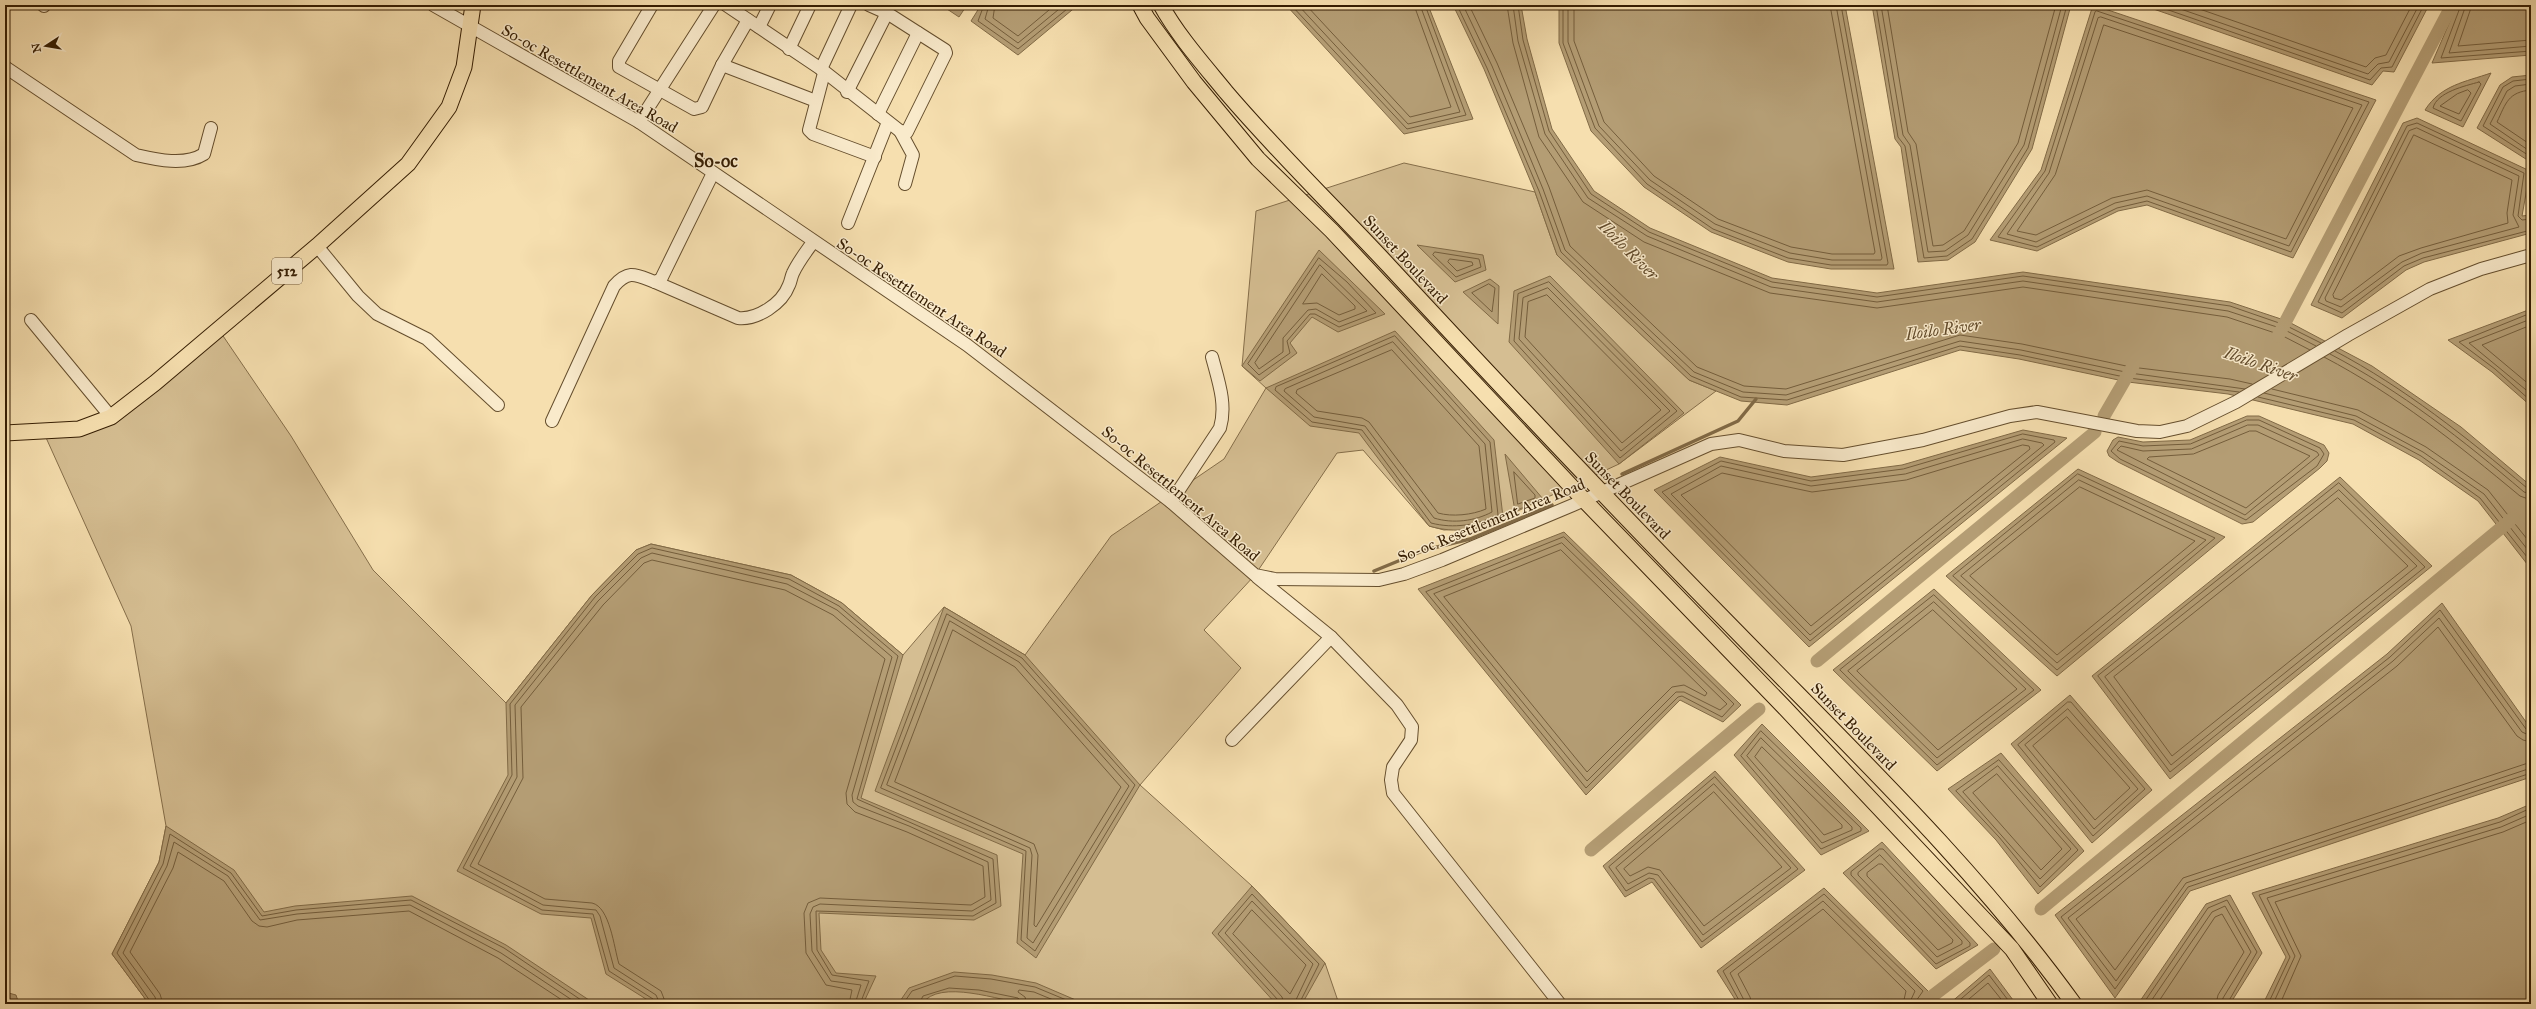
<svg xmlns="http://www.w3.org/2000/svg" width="2536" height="1009" font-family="'IM FELL Great Primer',serif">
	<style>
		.green { fill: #d5be92; stroke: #856e4a }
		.water { fill: #b49d74; stroke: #816a46 }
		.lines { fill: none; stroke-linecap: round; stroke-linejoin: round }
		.shore { stroke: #745d3b; stroke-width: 1 }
		.stream { stroke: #816a46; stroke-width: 3.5 }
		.canal { stroke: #b49d74; stroke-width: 13 }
		.minor-casing { stroke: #654e2d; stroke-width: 14 }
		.major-casing { stroke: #351d02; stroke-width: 17 }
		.minor { stroke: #f9eacb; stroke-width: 12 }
		.major { stroke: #f6dfaf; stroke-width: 15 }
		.labels { text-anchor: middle; stroke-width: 3; stroke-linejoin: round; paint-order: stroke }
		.shield { fill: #f9eacb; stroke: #705a3e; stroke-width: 1 }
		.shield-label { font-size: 15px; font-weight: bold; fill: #351d02 }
		.street-label { font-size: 16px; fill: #351d02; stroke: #f9eacb }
		.water-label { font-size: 17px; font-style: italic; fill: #614a2a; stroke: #f9eacb }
		.quarter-label { font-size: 18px; font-weight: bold; fill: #351d02; stroke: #f9eacb }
	</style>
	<rect width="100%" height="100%" fill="#f6dfaf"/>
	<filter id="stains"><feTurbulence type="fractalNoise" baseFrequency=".005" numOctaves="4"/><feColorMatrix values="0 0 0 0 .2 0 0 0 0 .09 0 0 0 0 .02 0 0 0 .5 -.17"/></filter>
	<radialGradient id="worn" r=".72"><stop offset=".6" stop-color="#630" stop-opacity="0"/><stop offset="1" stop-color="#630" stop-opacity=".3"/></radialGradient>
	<polygon class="green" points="1404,163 1535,192 1557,255 1689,380 1716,391 1619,464 1481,528 1444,530 1429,526 1363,450 1337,453 1255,575 1204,630 1241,668 1140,785 1252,886 1325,963 1339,1004 149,1004 112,954 159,862 166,826 131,626 43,431 101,422 219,330 291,436 373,570 506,703 592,595 636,550 651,544 791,575 842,603 903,655 944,607 1025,655 1111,536 1224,459 1266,388 1242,366 1256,211"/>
	<g class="water">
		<polygon points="941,5 967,5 959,17"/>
		<polygon points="981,5 1078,5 1018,55 971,21"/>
		<polygon points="1286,5 1428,5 1473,119 1404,134"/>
		<polygon points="1453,5 1521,5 1527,39 1552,129 1594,191 1650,228 1772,278 1877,293 2023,272 2230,302 2287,321 2372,366 2461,427 2531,486 2531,569 2478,501 2419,460 2353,424 2228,394 2128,382 2019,359 1960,350 1787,405 1741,401 1689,380 1557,255 1535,192 1484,69"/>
		<polygon points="1559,5 1845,5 1894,269 1831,269 1788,262 1711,232 1644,187 1591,131 1559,43"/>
		<polygon points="1872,5 2071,5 2032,149 1975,242 1948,260 1918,262 1901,147 1895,139"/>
		<polygon points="2093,5 2376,100 2293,258 2147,205 2118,211 2037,251 1990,240 2041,170"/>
		<polygon points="2142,5 2429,5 2394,72 2383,71 2372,85"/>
		<polygon points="2457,5 2531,5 2531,55 2432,63"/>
		<path d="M2491,73L2463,127L2425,110C2441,85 2465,82 2491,73Z"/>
		<polygon points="2531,75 2531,161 2529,161 2477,128 2500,85 2512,77"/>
		<polygon points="2417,118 2530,171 2522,216 2531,215 2531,233 2424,262 2406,270 2342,318 2311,305 2403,123"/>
		<polygon points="1417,245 1483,255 1486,270 1455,282"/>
		<polygon points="1319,250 1385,314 1338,332 1312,317 1290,343 1297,353 1260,381 1242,366"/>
		<polygon points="1550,276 1684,413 1619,464 1509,342 1514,291"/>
		<polygon points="1490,279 1499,286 1498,324 1463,292"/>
		<polygon points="2531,309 2531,406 2492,372 2448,340"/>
		<path d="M1395,331L1494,440L1503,517C1477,530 1457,534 1429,526L1359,433L1310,426L1266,388Z"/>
		<polygon points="2247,416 2259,416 2324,445 2329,453 2327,461 2320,468 2253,522 2242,524 2118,462 2109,456 2107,451 2113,440 2118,437 2143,442 2190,440"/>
		<polygon points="2023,430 2067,438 1809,647 1654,490 1720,457 1811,477 1902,465"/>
		<polygon points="1505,454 1543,499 1515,511"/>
		<polygon points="2078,469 2225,537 2057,676 1946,576"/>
		<polygon points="2340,477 2432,566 2170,779 2092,676"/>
		<polygon points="1564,532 1741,705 1723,722 1680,700 1586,795 1418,589"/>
		<polygon points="651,544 791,575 842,603 903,655 861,798 997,855 1001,906 974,920 819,913 821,950 836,973 876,976 863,1004 654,1004 606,974 591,918 541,914 457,871 508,775 506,703 592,595 636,550"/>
		<polygon points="1934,589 2041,690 1937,771 1833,670"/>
		<polygon points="2442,603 2531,729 2531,777 2190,891 2115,998 2055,915 2387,654"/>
		<polygon points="944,607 1025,655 1140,785 1036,958 1017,943 1023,854 875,791"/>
		<polygon points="2070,695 2152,790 2092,843 2011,744"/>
		<polygon points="1762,724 1869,831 1821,855 1734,755"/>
		<polygon points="2001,753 2084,851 2038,894 1996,840 1948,789"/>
		<polygon points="1715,771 1805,870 1701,948 1652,882 1625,897 1603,866"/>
		<polygon points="2531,804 2531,1004 2263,1004 2286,957 2252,893 2498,818"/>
		<polygon points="166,826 234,870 264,912 295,906 412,896 506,945 595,1004 149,1004 112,954 159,862"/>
		<polygon points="1882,842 1978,945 1936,969 1843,873"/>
		<polygon points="1252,886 1325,963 1302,1004 1276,1004 1212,933"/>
		<polygon points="1824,888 1930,993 1916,1004 1738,1004 1717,971"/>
		<polygon points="2230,895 2262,953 2230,1004 2138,1004 2206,904"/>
		<polygon points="1990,969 2016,1004 1949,1004"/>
		<path d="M954,972L992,975L1036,983L1085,1004C1066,1004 1045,1006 1026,1004C1001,1001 939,978 922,1004H898L909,988Z"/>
		<polygon points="5,992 16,995 19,1004 5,1004"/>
	</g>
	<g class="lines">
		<g class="shore">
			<polyline points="984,5 978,21 1018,49 1072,5"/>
			<polyline points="989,5 985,19 1018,43 1064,5"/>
			<polyline points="995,5 993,18 1018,36 1055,5"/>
			<polyline points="1291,5 1407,129 1466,115 1425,5"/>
			<polyline points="1298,5 1408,124 1460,112 1420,5"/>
			<polyline points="1306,5 1410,117 1451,107 1414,5"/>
			<polyline points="1457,5 1487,68 1539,191 1561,252 1691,376 1741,397 1787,400 1960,346 2020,355 2129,378 2239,392"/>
			<polyline points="1463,5 1492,66 1543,189 1565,250 1694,372 1743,392 1786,395 1960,341 2021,350 2130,373 2245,389"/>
			<polyline points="1469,5 1497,63 1549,187 1570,246 1697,367 1744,386 1786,389 1960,335 2022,344 2131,367 2230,379 2252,384"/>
			<polyline points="1507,5 1513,43 1539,137 1583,202 1644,242 1770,293 1877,308 2023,287 2227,317 2281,335 2310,350"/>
			<polyline points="1513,5 1518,41 1545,134 1588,198 1647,236 1771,287 1877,302 2023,281 2228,311 2283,329 2316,346"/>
			<polyline points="1518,5 1523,40 1549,131 1591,194 1649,232 1772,282 1877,297 2023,276 2230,306 2285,325 2321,343"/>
			<polyline points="1563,5 1563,43 1595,128 1647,184 1713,229 1788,258 1831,265 1887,265 1888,263 1841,5"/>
			<polyline points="1568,5 1568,42 1599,126 1650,180 1715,224 1790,253 1832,260 1881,260 1882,258 1836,5"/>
			<polyline points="1574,5 1574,41 1604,122 1654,176 1718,219 1791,247 1832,254 1874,254 1875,252 1830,5"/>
			<polyline points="1876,5 1898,137 1905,146 1924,258 1947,256 1972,239 2028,148 2067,5"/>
			<polyline points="1881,5 1903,135 1910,145 1928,252 1945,251 1968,235 2024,145 2062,5"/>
			<polyline points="1887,5 1908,132 1916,144 1933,246 1943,245 1964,231 2018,143 2056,5"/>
			<polyline points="2154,5 2370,80 2381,68 2392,67 2424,5"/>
			<polyline points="2169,5 2368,74 2378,64 2389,62 2419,5"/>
			<polyline points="2188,5 2366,67 2375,58 2386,55 2412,5"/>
			<polyline points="2461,5 2441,58 2531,51"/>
			<polyline points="2466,5 2449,53 2531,46"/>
			<polyline points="2472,5 2458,46 2531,40"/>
			<polygon points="2097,11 2369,102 2291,252 2147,201 2117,208 2037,247 1998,237 2045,171 2095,12"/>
			<polygon points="2101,17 2362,105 2289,246 2147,196 2115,203 2036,242 2007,234 2049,173 2098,18"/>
			<polygon points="2104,25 2353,108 2286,239 2147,190 2112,198 2036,235 2017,231 2055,175"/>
			<polyline points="2531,79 2513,81 2503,87 2483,126 2531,157"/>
			<path d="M2479,82L2481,84L2461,121L2433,108C2437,92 2465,86 2479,82Z"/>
			<polyline points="2531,84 2515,86 2507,91 2490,124 2531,152"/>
			<polygon points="2468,90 2471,93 2459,114 2440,106 2457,94"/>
			<path d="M2531,90C2508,92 2506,103 2497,122L2531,145"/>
			<polygon points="2417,128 2519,176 2513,215 2519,227 2422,253 2402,262 2341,307 2326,301 2325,298 2409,131"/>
			<polygon points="2414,135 2512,180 2507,213 2508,223 2421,248 2399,256 2341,300 2334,298 2333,295"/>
			<polyline points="2531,219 2522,220 2518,216 2524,173 2417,123 2407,126 2318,302 2342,313 2404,266 2423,258 2531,230"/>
			<polygon points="1435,252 1479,259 1481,267 1456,277 1433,255"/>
			<polygon points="1319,258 1347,282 1376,313 1339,327 1315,314 1310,314 1287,341 1290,353 1259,375 1248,364"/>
			<polygon points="1450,259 1472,262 1473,265 1457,271 1448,262"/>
			<polygon points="1320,265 1367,311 1339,322 1316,309 1308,310 1283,338 1283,352 1259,369 1255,363"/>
			<polygon points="1322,274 1355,306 1355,309 1339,315 1317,303 1303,304"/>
			<polygon points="1549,282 1677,411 1620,458 1514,341 1518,294"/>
			<polygon points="1489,284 1495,288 1492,312 1472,293"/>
			<polygon points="1548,288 1670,411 1621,451 1519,339 1523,298"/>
			<polygon points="1547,295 1661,410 1622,443 1525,337 1528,302"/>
			<polyline points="2531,313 2459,342 2495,369 2531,401"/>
			<polyline points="2531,319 2469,343 2531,394"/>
			<polyline points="2531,325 2482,345 2531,386"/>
			<path d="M1395,336L1490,442L1498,515C1477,525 1454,529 1431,523L1362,430L1312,422L1275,390L1276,387Z"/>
			<path d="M1393,342L1485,444L1492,512C1475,521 1453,524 1434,518L1365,426L1314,417L1284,391L1285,389Z"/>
			<path d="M1392,350L1479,446L1486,509C1472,515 1452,517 1438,513L1369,422L1362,418L1317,411L1296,393L1297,390Z"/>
			<path d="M2335,351C2405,388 2466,437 2527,488L2531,489"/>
			<path d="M2330,354C2401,391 2463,440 2524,492L2531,494"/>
			<path d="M2324,357C2398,396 2456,443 2520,496L2531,500"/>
			<polyline points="2272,389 2358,410 2426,447 2488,490 2531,544"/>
			<polyline points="2264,393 2356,416 2423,452 2484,494 2531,554"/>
			<polyline points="2258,397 2354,420 2421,456 2480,498 2531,562"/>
			<polygon points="2247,420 2259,420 2320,448 2324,454 2317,466 2246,520 2120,459 2111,451 2119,441 2143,446 2190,444"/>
			<polygon points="2248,425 2258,425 2317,452 2319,455 2245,515 2117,450 2121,446 2143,451 2191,449"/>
			<polygon points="2250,431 2256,431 2310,456 2246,508 2147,459 2149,457 2193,454"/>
			<polygon points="2023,434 2054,440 2055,442 1810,641 1662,492 1721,461 1811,481 1903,469"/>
			<polygon points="2023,439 2042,443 2044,445 1810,635 1671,494 1721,466 1811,486 1905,474"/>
			<polygon points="2023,445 2029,446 2030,449 1811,626 1681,495 1722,473 1812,492 1906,480"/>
			<polygon points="1514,472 1535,495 1535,498 1518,504"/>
			<polygon points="2078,474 2215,538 2057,670 1953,576"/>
			<polygon points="2079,480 2206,540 2057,663 1961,576"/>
			<polygon points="2339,483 2425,567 2170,772 2098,676"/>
			<polygon points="2080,487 2195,541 2057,655 1970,576"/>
			<polygon points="2339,490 2417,566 2171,765 2105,677"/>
			<polygon points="2338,498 2408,566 2172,756 2114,677"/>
			<polygon points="1564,537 1734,704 1722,717 1682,696 1678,697 1586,788 1426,592"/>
			<polygon points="1562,543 1727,704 1720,710 1684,692 1676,692 1587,781 1434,594"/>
			<polygon points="1561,550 1707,693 1705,696 1684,685 1672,687 1587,772 1444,597"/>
			<polygon points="1934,595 2034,690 1937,765 1840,670"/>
			<polygon points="1934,602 2026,689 1937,758 1848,671"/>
			<polygon points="1933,610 2017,689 1938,750 1857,671"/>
			<polygon points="947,614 1022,658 1135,785 1035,951 1021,940 1026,851 881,788"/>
			<polygon points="950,621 1019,662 1129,786 1033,943 1027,938 1032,855 1030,848 887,785"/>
			<polygon points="953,630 1015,667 1121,787 1036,927 1034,925 1038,855 1034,844 895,782"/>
			<polygon points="2068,702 2071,702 2145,789 2093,836 2018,745"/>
			<polygon points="2068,709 2138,789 2094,829 2025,745"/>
			<polygon points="2067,717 2130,788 2095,820 2033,746"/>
			<polygon points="1761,731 1861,828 1861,831 1821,849 1741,756"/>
			<polyline points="2531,731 2526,729 2440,610 2390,657 2061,917 2115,989 2188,887 2531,773"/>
			<polyline points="2531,736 2522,732 2439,618 2393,661 2068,918 2116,981 2186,883 2531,768"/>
			<polygon points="1761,738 1852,827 1852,830 1822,843 1747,756"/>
			<polyline points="2531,742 2523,740 2517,736 2438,627 2397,666 2076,919 2115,970 2183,878 2531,762"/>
			<polygon points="1762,747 1842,825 1842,828 1824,835 1755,757"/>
			<polygon points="1999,760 2078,850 2040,887 1999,837 1956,791"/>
			<polygon points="1998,766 2071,849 2040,879 1963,792"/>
			<polygon points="1997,774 2062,849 2041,870 1973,793"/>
			<polygon points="1715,777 1798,869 1702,942 1654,879 1649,878 1626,891 1609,867"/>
			<polygon points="1714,784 1791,868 1703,935 1658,875 1649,873 1628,884 1616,868"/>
			<polygon points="1714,792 1782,867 1704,926 1660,870 1648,867 1630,876 1624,869"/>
			<polygon points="1880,849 1883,849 1970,943 1970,946 1936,964 1851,875 1851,872"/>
			<polygon points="1880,855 1962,941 1962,944 1937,957 1858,875 1858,873"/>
			<polygon points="1879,864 1882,864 1953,940 1952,943 1938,950 1867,876 1867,873"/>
			<polygon points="1252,910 1306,965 1290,994 1233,934"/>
			<polyline points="152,1004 117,953 163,864 170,834 231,873 262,916 296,910 411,900 504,948 587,1004"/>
			<polyline points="157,1004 155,997 123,953 167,866 174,842 228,876 260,920 297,914 410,905 501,953 578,1004"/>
			<polyline points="163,1004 160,994 130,952 173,868 178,852 224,881 252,921 259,926 267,927 297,920 409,911 498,958 568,1004"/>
			<polyline points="655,1004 653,999 609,971 593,914 542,910 463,868 512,775 510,704 595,597 638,554 652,548 789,579 839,606 898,656 857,799 993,859 996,903 973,916 816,911 817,950 832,975 869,981 860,1004"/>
			<polyline points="660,1004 656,995 614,968 600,916 596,910 543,905 470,866 517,777 515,705 598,601 641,558 652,553 787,584 837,610 892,657 852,795 853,802 858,806 909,826 988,862 991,900 972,911 820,904 813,907 810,914 812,951 831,981 861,985 855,1004"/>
			<path d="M666,1004L661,991L619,964C614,948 610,907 592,903L545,899L478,864L523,778L521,707L603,605L644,563L652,560L785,590L833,615L885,659L846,793L847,804L855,812L907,832L983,866L985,897L971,905L820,898L808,903L804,913L806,953L826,985L852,990L849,1004"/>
			<polyline points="903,1004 912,991 955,976 991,979 1035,987 1076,1004"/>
			<polyline points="919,1004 923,996 949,988 979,990 1018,998 1022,1004"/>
			<polyline points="1027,1004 1025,997 1018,992 1019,990 1034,992 1063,1004"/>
			<polyline points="1279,1004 1278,1000 1218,934 1252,894 1319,964 1299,1004"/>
			<polyline points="1284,1004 1282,997 1225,933 1252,901 1313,964 1294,1004"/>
			<polyline points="1741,1004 1723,971 1824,894 1923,991 1914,1004"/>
			<polyline points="1746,1004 1730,973 1823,901 1915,991 1909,1004"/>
			<polyline points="1752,1004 1750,997 1738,974 1823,909 1906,991 1903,1004"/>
			<polyline points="1955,1004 1989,975 2011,1004"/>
			<polyline points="1963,1004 1988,983 2005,1004"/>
			<polyline points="2143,1004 2208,908 2227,900 2257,952 2227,1004"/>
			<polyline points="2149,1004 2212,912 2225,906 2251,952 2223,998 2222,1004"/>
			<polyline points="2157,1004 2215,917 2222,914 2244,952 2218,995 2216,1004"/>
			<polyline points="2268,1004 2290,957 2259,895 2500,822 2531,808"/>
			<polyline points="2273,1004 2295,956 2267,898 2501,827 2531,814"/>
			<polyline points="2280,1004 2301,956 2275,902 2503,832 2531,820"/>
		</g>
		<g class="stream">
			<polyline points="1622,474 1738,421 1756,399"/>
			<polyline points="1374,571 1425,550 1470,539 1552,505"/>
		</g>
		<g class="canal">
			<polyline points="2278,336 2452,5"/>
			<polyline points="2104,416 2133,366"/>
			<polyline points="1817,661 2095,432"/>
			<polyline points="1591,850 1759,709"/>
			<polyline points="2041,909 2513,518"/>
			<polyline points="1922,1004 1994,949"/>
		</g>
		<g class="minor-casing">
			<g id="minor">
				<polyline points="43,5 44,6"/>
				<polyline points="433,5 639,122 967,345 1171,502 1255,575 1275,579 1379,580 1404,574 1442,560 1573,505 1711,444 1739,440 1784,451 1843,455 1923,440 2010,416 2037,412 2137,431 2160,432 2187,426 2236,402 2348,335 2430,289 2481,269 2531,255"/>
				<polyline points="652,5 619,61 619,67 694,109 702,107 722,65 748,20"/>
				<polyline points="726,5 821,69 900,131 907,132 946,53 945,50 887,13 869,5"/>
				<polyline points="759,27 770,5"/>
				<polyline points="789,49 810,5"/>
				<polyline points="722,65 816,101"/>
				<path d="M5,67L136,155C158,160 185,166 204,154L211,128"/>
				<polyline points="821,69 851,5"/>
				<polyline points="824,73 809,130 813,134 875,157"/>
				<polyline points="847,92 887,13"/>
				<polyline points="878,114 918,33"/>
				<polyline points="639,122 714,5"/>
				<polyline points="900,131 913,155 905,184"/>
				<polyline points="848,223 888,122"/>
				<polyline points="317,246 358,296 377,314 427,339 498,405"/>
				<path d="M655,282L738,318C757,320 782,304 789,285C791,281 791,277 793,273C798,262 806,252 813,242"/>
				<polyline points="31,320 111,417"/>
				<path d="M552,421L614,286C629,269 636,275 655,282L661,279L713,173"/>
				<path d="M1171,502L1220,428C1227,404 1218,380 1212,357"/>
				<polyline points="1257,577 1331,637 1397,705 1412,727 1411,740 1393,767 1391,780 1393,793 1560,1004"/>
				<polyline points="1232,740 1331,637"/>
			</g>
		</g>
		<g class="major-casing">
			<g id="major">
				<polyline points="1140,5 1147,18 1194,82 1258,159 1332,231 1584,500 1784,707 2012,949 2050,1004"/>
				<path d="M1161,5C1178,36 1204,65 1226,92C1278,153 1335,208 1389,266C1503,389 1618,511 1736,631C1853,751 1976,868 2074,1004"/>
				<polyline points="5,433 79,429 111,417 155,383 317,246 408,164 449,107 464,67 473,5"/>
			</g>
		</g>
		<use href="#minor" class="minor"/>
		<use href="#major" class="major"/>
	</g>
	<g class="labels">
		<rect class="shield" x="272" y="258" width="30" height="26" rx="3"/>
		<g class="shield-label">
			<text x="287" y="276">512</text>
		</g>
		<g class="street-label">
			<text transform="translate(590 78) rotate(30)" y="6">So-oc Resettlement Area Road</text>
			<text transform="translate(1406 259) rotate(47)" y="6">Sunset Boulevard</text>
			<text transform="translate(922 297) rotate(34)" y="6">So-oc Resettlement Area Road</text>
			<text transform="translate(1181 493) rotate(40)" y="6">So-oc Resettlement Area Road</text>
			<text transform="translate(1628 495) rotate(46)" y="6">Sunset Boulevard</text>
			<text transform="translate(1491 520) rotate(-22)" y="6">So-oc Resettlement Area Road</text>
			<text transform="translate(1854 726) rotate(46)" y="6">Sunset Boulevard</text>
		</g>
		<g class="water-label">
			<text transform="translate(1629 250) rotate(45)" y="6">Iloilo River</text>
			<text transform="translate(1943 329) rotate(-8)" y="6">Iloilo River</text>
			<text transform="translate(2261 364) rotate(19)" y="6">Iloilo River</text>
		</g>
		<g class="quarter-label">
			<text x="716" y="167">So-oc</text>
		</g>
	</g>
	<rect width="2536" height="1009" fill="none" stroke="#f6dfaf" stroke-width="20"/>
	<rect x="6" y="6" width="2524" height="997" fill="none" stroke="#351d02" stroke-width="2"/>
	<rect x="10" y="10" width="2516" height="989" fill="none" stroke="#351d02"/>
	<g transform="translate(46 46) rotate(258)" stroke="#f9eacb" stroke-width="3" paint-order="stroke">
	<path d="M0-3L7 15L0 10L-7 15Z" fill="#351d02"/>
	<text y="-6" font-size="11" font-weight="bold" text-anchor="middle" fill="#351d02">N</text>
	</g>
	<rect width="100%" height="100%" filter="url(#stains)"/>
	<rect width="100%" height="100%" fill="url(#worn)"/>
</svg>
